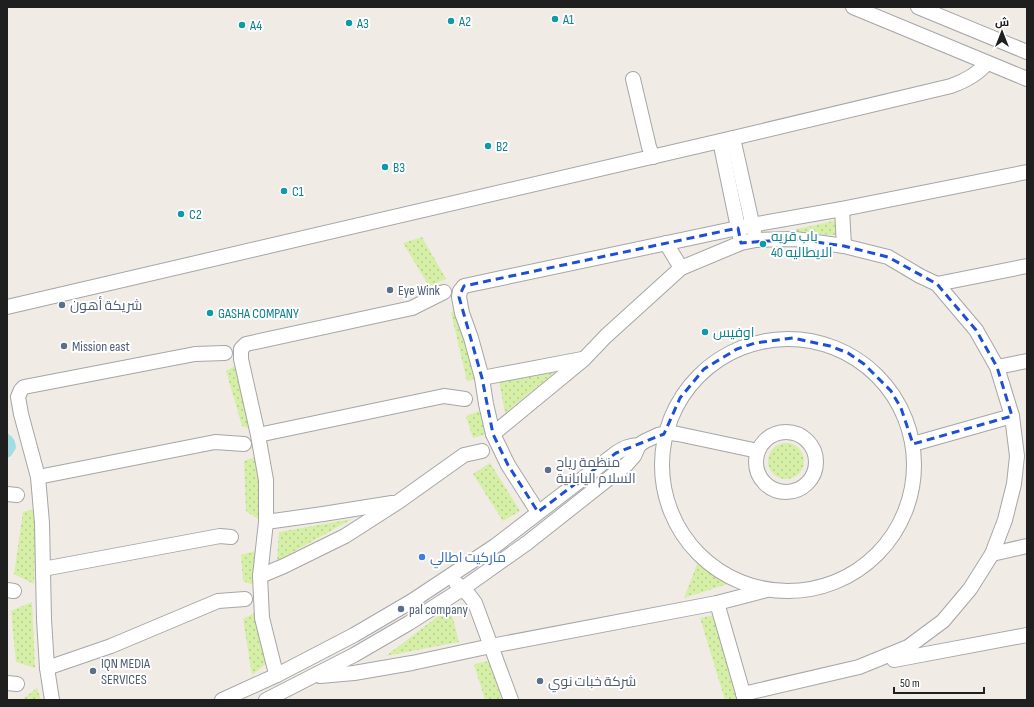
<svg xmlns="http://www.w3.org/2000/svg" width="1034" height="707" font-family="'Sofia Sans Condensed',Cairo,sans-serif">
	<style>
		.grass { fill: url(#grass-dots) }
		.water { fill: #a1dde2 }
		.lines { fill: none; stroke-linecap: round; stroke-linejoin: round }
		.minor-casing { stroke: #a6a6a6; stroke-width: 16 }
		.minor { stroke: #fff; stroke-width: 14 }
		.marked { fill: none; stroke: #1d4ed8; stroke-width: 3; stroke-dasharray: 8 5; stroke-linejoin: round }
		.culture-dot { fill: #0f9aa8; stroke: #fff; stroke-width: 1.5 }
		.service-dot { fill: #5c6f8a; stroke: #fff; stroke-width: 1.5 }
		.shop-dot { fill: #3f7fe0; stroke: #fff; stroke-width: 1.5 }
		.labels { text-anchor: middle; stroke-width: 4; stroke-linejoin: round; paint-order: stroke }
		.culture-label { font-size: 14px; fill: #0d838f; stroke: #fff; text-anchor: start }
		.service-label { font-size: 14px; fill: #4e5e75; stroke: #fff; text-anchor: start }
		.shop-label { font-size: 14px; fill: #366cbe; stroke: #fff; text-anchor: start }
	</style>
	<defs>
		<pattern id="grass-dots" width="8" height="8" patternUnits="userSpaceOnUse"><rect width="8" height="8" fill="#d5efa6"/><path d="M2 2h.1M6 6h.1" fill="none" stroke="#b6cc8e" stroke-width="1.8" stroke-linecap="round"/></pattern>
	</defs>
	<rect width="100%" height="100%" fill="#f1ebe5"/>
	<g class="grass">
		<polygon points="837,220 837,235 780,233"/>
		<polygon points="422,237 446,279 429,286 403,243"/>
		<polygon points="459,306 480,379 467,381 451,313"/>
		<polygon points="240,363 260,432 242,426 226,371"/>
		<polygon points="556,371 505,413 499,381"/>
		<polygon points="482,410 490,433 473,438 466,416"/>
		<circle cx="786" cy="461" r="18"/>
		<polygon points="261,455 261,521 246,511 244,461"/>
		<polygon points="490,463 520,511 503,521 473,474"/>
		<polygon points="36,509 34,584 14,574 23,512"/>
		<polygon points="352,519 277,561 279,532"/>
		<polygon points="259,550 257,586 243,581 241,555"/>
		<polygon points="699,559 737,581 684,598"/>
		<polygon points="32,602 35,668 16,662 11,611"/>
		<polygon points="450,607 459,642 386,656"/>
		<polygon points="260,610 268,662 252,675 243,619"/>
		<polygon points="715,615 742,700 725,700 700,618"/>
		<polygon points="489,661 502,700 485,700 474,664"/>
		<polygon points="37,688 41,700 24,700 23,699"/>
	</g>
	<path class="water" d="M7,433C14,438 15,440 16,448L11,456L7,458Z"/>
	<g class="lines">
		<g class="minor-casing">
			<g id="minor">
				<polyline points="853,7 1027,79"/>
				<polyline points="918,7 1027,52"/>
				<polyline points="633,79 649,147 653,157"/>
				<polyline points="733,138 754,232"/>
				<polyline points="720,141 740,237"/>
				<polyline points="842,209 844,246"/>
				<polyline points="666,243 681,268"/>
				<polyline points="937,284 1027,266"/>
				<path d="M7,307L733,138L951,86C965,81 977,75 987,63"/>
				<circle cx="788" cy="465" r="126"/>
				<polyline points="997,367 1027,361"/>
				<polyline points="482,378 582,359"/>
				<circle cx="786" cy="462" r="30"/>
				<polyline points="493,434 584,359 606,336 681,268 741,243 756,240 795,239 844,246 888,257 920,276 937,284 976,330 997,367 1012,416 1017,456 1014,484 1005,520 992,554 970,589 943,621 908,647 859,667 743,694"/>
				<polyline points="258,435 444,396 465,399"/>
				<polyline points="913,444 1012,416"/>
				<polyline points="38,477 215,442 244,444"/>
				<polyline points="7,494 17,495"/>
				<polyline points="538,512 508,465 493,434 486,404 482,378 471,338 462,313 459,297 460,291 464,286 752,225 842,209 1027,172"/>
				<polyline points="266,522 323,514 392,503"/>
				<polyline points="992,554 1027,546"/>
				<polyline points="43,569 220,536 231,537"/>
				<polyline points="260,576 284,566 345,536 398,502 464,455 482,451"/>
				<polyline points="456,583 469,595 475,603 511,700"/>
				<polyline points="7,590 14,591"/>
				<polyline points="717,603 745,700"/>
				<polyline points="894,660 1027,635"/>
				<polyline points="47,668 111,646 218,601 245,599"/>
				<polyline points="277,675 274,666 262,618 260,576 266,522 266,480 258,435 241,359 241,349 246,344 412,308 444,292"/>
				<polyline points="320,676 354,673 412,663 491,646 717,603 767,590"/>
				<polyline points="7,683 17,684"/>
				<polyline points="52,700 47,668 44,619 42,523 38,477 21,414 18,397 21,390 24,387 195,354 225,353"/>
				<path d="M222,700L277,675L354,635L412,601L495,546L616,453C624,448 630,445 639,445"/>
				<polyline points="266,700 354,655 409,623 462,589 527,543 627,464 634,456 639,445 645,441 658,435 671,433 678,434 758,451"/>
			</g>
		</g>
		<use href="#minor" class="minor"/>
	</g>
	<path class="marked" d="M738,228L741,243L795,239L844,246L888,257L937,284L976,330L997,367L1012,416L913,444L901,408L891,391L864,364L848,353L830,346L793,338L755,343L737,349L704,369L680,398L664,434L616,453L538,512L508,465L493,434L482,378L459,297L464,286Z"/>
	<g class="culture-dot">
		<circle cx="555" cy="19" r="4"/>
		<circle cx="451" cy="21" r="4"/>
		<circle cx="349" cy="23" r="4"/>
		<circle cx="242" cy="25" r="4"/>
		<circle cx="488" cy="146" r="4"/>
		<circle cx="385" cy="167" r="4"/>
		<circle cx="284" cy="191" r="4"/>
		<circle cx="181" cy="214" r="4"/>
		<circle cx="763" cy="244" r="4"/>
		<circle cx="210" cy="313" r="4"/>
		<circle cx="705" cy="332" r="4"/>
	</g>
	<g class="service-dot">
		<circle cx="390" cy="290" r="4"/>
		<circle cx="62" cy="305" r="4"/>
		<circle cx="64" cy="346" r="4"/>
		<circle cx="548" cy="470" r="4"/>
		<circle cx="401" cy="609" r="4"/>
		<circle cx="93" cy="671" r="4"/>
		<circle cx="540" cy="681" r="4"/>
	</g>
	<circle class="shop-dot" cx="422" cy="557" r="4"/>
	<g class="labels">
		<g class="culture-label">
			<text x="563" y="24">A1</text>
			<text x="459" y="26">A2</text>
			<text x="357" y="28">A3</text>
			<text x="250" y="30">A4</text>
			<text x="496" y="151">B2</text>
			<text x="393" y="172">B3</text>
			<text x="292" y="196">C1</text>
			<text x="189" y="219">C2</text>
			<text x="771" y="241">باب قريه<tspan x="771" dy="16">الايطاليه 40</tspan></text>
			<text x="218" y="318">GASHA COMPANY</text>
			<text x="713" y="337">اوفيس</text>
		</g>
		<g class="service-label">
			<text x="398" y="295">Eye Wink</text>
			<text x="70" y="310">شريكة أهون</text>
			<text x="72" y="351">Mission east</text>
			<text x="556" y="467">منظمة رياح<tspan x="556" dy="16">السلام اليابانية</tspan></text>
			<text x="409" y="614">pal company</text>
			<text x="101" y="668">IQN MEDIA<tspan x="101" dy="16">SERVICES</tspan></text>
			<text x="548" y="686">شركة خبات نوي</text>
		</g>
		<g class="shop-label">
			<text x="430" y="562">ماركيت اطالي</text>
		</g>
	</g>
	<rect width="1034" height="707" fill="none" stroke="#1f1f1f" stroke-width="16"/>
	<g transform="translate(1002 32)" stroke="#ffffff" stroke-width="3" paint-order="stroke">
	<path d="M0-3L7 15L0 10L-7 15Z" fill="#1f1f1f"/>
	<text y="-6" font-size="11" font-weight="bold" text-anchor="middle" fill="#1f1f1f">ش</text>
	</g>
	<path d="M894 687v6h90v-6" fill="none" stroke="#1f1f1f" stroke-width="2"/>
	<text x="900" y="687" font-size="12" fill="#1f1f1f" stroke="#ffffff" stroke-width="3" paint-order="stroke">50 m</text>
</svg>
